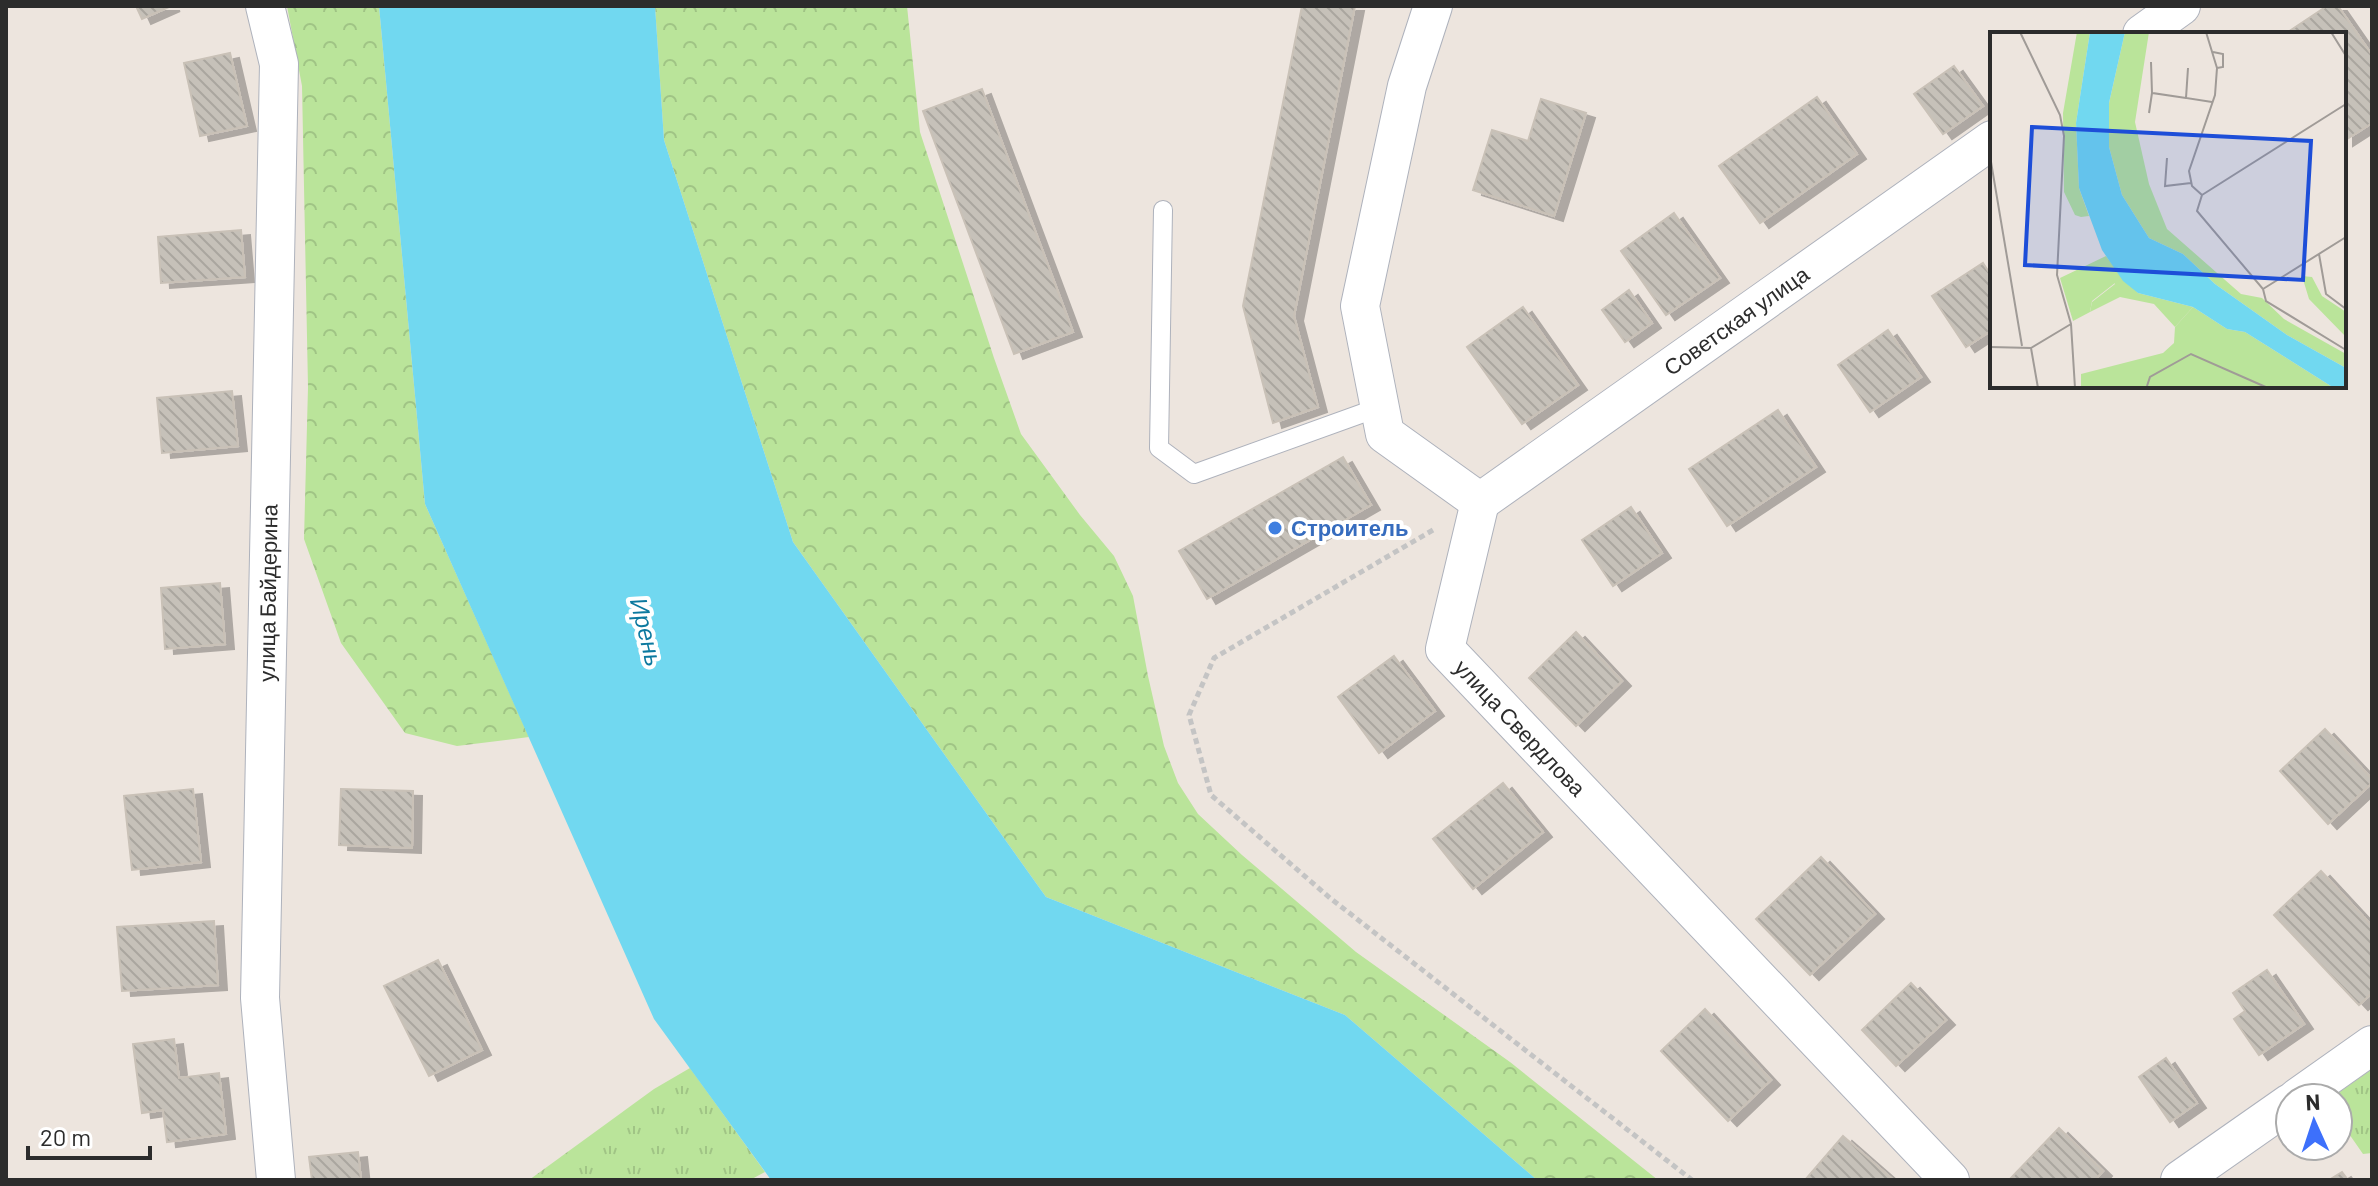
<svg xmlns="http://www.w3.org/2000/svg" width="2378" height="1186" font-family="Barlow,sans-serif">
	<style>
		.grass { fill: url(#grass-tufts) }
		.forest { fill: url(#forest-crowns) }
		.water { fill: #71d8f0 }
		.building { fill: url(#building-back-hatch); stroke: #c9c1b7; stroke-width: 2; filter: url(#shadow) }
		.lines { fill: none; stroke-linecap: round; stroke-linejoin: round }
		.service-casing { stroke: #aeb2bc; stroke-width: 20 }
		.minor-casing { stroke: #aeb2bc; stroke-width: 40 }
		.path { stroke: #c4c4c4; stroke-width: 5; stroke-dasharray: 6 4; stroke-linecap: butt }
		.service { stroke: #fff; stroke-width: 18 }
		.minor { stroke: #fff; stroke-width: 38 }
		.shop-dot { fill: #3f7fe0; stroke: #fff; stroke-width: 3 }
		.labels { text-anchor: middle; stroke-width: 8; stroke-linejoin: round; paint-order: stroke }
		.street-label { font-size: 22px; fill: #2c2c2c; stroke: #fff }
		.shop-label { font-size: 22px; font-weight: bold; fill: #366cbe; stroke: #fff; text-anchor: start }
		.water-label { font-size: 24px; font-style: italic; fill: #0c799f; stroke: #fff }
		.inset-road { fill: none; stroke: #a09b97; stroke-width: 2 }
		.view { fill: #1d4ed8; fill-opacity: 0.15; stroke: #1d4ed8; stroke-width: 4 }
		.inset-edge { fill: none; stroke: #2c2c2c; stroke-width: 4 }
	</style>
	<defs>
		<pattern id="grass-tufts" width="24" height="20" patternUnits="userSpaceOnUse" patternTransform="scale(2)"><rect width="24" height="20" fill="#bae49a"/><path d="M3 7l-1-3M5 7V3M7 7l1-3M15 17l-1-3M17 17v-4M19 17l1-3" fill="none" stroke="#a0c485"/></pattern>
		<pattern id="forest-crowns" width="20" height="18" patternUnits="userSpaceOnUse" patternTransform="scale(2)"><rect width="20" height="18" fill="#bae49a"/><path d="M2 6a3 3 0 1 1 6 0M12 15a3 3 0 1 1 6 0" fill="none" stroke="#a0c485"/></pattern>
		<pattern id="building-back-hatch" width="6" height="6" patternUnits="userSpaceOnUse" patternTransform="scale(2)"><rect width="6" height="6" fill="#c6c1b9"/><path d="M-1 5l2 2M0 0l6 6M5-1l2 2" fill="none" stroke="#aaa69f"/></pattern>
		<filter id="shadow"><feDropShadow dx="9" dy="5" stdDeviation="0" flood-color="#0004"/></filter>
	</defs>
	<rect width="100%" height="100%" fill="#ede5de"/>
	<g class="grass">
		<polygon points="690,1068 765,1172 750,1180 529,1180 654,1089"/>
		<polygon points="2372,1069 2372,1153 2363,1154 2338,1118 2338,1098 2331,1098"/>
	</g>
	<g class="forest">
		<polygon points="287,6 379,6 425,504 529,737 457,746 405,733 341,643 304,539 308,387 302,86"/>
		<polygon points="655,6 907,6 920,132 994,358 1021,434 1080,515 1114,556 1133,596 1148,676 1164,746 1178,783 1198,814 1242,855 1356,952 1510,1062 1658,1180 1537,1180 1345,1015 1046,897 793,542 664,140"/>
	</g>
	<polygon class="water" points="379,6 655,6 664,140 793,542 1046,897 1345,1015 1537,1180 771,1180 654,1019 425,504"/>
	<g class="building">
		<polygon points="136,6 171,6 142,19"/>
		<polygon points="1302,6 1355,6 1294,316 1318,407 1273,423 1243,306"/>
		<polygon points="2327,6 2338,6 2372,55 2372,123 2344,141 2344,34 2285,34"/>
		<polygon points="230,53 247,126 200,136 184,63"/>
		<polygon points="1954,66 1983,106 1943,134 1914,94"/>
		<polygon points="982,89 1073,332 1014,354 923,111"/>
		<polygon points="1817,97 1857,154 1760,223 1719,166"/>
		<polygon points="1541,99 1586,113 1554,216 1473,190 1492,130 1528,141"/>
		<polygon points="1674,213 1720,278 1666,315 1621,251"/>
		<polygon points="241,230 245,277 161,283 158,237"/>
		<polygon points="1983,263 1992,277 1992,330 1966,347 1932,296"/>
		<polygon points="1629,290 1652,323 1625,342 1602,310"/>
		<polygon points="1523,307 1578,385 1522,424 1467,347"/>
		<polygon points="1888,330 1921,377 1870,412 1838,365"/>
		<polygon points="232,391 238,446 162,453 157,398"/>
		<polygon points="1778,410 1816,467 1727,526 1689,469"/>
		<polygon points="1343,457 1371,505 1207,599 1179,551"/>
		<polygon points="1631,507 1662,553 1613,586 1582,540"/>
		<polygon points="220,583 225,644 165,649 161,588"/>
		<polygon points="1576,632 1622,681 1576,726 1529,678"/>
		<polygon points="1394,656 1435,711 1379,753 1338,697"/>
		<polygon points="2325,729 2372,779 2372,783 2328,824 2280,771"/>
		<polygon points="1503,783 1543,832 1473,889 1433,839"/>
		<polygon points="193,789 201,862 132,870 124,796"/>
		<polygon points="341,789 413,791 412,848 339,845"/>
		<polygon points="1821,857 1875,914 1810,975 1756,919"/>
		<polygon points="2321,871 2372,926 2372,993 2359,1005 2274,915"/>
		<polygon points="214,921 218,985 122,991 117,927"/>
		<polygon points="438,960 482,1050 429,1076 384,986"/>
		<polygon points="2267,970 2304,1024 2259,1055 2234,1019 2245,1011 2233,993"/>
		<polygon points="1911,983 1946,1020 1896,1066 1862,1030"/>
		<polygon points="1705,1009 1771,1080 1728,1121 1661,1051"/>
		<polygon points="174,1039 179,1078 219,1073 226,1134 167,1142 163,1110 142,1113 133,1044"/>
		<polygon points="2166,1058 2197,1103 2170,1122 2139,1077"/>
		<polygon points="2059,1128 2103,1171 2095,1180 2009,1180"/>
		<polygon points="1843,1136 1891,1178 1889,1180 1805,1180"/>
		<polygon points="358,1152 361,1180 312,1180 309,1157"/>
		<polygon points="2342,1172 2348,1180 2329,1180"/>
	</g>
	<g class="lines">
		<g class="service-casing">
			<polyline id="service" points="1163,210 1159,448 1194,474 1380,407"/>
		</g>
		<g class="minor-casing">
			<g id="minor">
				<polyline points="265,6 279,64 260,998 276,1180"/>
				<polyline points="1433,6 1407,86 1360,306 1385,434 1480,502"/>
				<polyline points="2142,34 2181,6"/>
				<path id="s1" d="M1480,502L1445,649L1950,1180"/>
				<path id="s2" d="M1480,502L1992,140"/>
				<polyline points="2297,1098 2372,1045"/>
				<polyline points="2180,1180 2290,1103"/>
			</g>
		</g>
		<polyline class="path" points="1433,530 1214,658 1189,715 1211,795 1330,898 1692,1180"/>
		<use href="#service" class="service"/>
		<use href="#minor" class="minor"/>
	</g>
	<circle class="shop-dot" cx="1275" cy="528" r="8"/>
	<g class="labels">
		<g class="street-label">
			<text dy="8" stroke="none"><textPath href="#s2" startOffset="314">Советская улица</textPath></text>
			<text transform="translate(268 593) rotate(-89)" y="8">улица Байдерина</text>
			<text dy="8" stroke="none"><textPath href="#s1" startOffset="260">улица Свердлова</textPath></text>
		</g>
		<g class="shop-label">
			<text x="1291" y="536">Строитель</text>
		</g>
		<g class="water-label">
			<text transform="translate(646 632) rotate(76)" y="8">Ирень</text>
		</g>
	</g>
	<g transform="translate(1990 32)">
		<rect width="356" height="356" fill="#ede5de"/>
		<path d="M116,224L125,236V251L102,269L100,280L83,289L70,246Z" fill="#bae49a"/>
		<path d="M87,0H100L86,91L89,156L99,184L91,185L85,183L74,160L73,81ZM135,0H159L145,90L159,152L177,197L251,262L272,266L294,287L356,322V336L297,303L225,252L193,222L159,206L132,163L119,115V71ZM125,236L148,261L203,275L185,295L164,272L130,265L100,280L102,270L125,252L120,242ZM312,244L322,245L332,264L356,280V305L319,267Z" fill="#bae49a"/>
		<path d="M203,275L237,297L255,300L344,356H91V342L173,321L184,311L185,295Z" fill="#bae49a"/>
		<path d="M100,0H135L119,71V115L132,163L159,206L193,222L225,252L297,303L356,336V356H344L255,300L237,297L203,275L148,261L133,249L112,218L89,156L86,91Z" fill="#71d8f0"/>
		<path class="inset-road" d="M30,0L70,83L74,104L67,243L81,292L85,356M341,0L356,24M223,20L233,22V35L227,36M161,30L162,61M198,36L196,66L222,70M159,81L162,61L196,66M0,124L32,314M177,126L175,154L201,151M212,163L207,179L273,257L276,269L356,318M212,163L202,154L199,139L225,63L227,36L216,0M212,163L356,72M329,222L336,262L356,277M273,257L356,205M0,315L41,316L48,356M41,316L81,292M157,354L160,345L201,322L278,356"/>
		<path class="view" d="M42,95L321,109L313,248L35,233Z"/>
		<rect width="356" height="356" class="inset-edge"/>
	</g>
	<rect width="2378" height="1186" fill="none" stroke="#2c2c2c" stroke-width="16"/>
	<g transform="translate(2314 1122) rotate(357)"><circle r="38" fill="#ffffff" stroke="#ababab" stroke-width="2"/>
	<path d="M0-6L14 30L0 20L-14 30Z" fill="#3d70fb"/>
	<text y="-12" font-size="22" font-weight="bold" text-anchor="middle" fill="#2c2c2c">N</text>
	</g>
	<path d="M28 1146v12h122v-12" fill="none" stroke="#2c2c2c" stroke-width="4"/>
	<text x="40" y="1146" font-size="24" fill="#2c2c2c" stroke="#ffffff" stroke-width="6" paint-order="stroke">20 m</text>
</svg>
